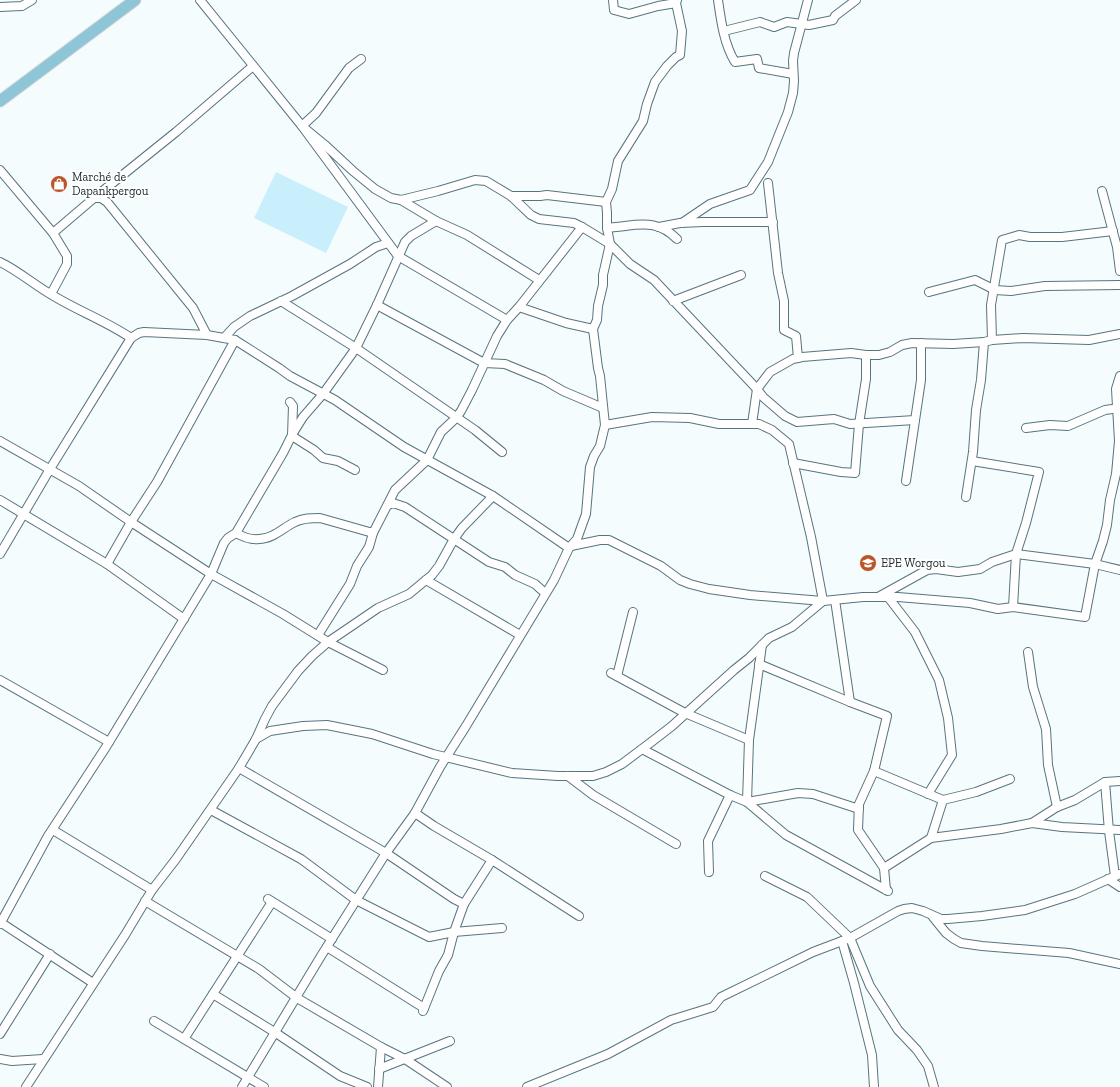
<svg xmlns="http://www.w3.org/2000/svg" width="1120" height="1087" font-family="'Zilla Slab',serif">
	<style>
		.green { fill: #caeffc }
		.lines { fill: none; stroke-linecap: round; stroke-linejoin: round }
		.minor-casing { stroke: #58747e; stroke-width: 10 }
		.major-casing { stroke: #d7d9da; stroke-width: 13 }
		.minor { stroke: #fff; stroke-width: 8 }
		.major { stroke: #8ec5d7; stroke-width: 11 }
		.labels { text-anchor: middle; stroke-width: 4; stroke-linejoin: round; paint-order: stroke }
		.poi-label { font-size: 12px; fill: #202c30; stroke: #fff; text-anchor: start }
	</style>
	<rect width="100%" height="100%" fill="#f5fcfe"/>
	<polygon class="green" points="276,172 348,207 326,253 254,218"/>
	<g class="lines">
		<g class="minor-casing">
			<g id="minor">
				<polyline points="200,0 302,126 398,256 507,320"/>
				<polyline points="613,0 614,10 629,14 658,6 676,3"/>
				<path d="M718,0C721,21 724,44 735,62L757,59L759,68L793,74"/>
				<polyline points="0,7 22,6 32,0"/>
				<polyline points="724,31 760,22 774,27 787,22 809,25 833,20 835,16 856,0"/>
				<polyline points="361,59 349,68 316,113 302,126 325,145 353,171 375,189 391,198 401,200 438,191 475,180 486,181 511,196 531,215 539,219 574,223 582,227 610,244 630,264 654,280 757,389 763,397 785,416 797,422 834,419 850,424 915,420"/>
				<polyline points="0,170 53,233"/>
				<polyline points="768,183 778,273 784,301 784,330 796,336 798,358"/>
				<polyline points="1102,191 1117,247 1120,271"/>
				<polyline points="511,196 540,196 547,195 606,202"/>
				<polyline points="94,198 176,132 253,66"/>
				<polyline points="401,200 436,221 467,235 539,280"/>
				<polyline points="682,223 710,204 750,190 768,162 788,112 793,93 794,81 793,61 794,53 808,0"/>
				<polyline points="659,227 680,223 703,222 773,222"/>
				<path d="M607,228C613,227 619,227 625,226C647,223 661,223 677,239"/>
				<path d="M0,262C19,271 34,285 52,295C78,311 106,321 131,338"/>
				<polyline points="929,292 975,280 995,290 1011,291 1045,286 1120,285"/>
				<polyline points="51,294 67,264 67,256 53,233 94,198 101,198 107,202 193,308 207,335"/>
				<polyline points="281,301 356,348 475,430 502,452"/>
				<polyline points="673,301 741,275"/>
				<polyline points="377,305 484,363 505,364 544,380 563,391 603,408"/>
				<polyline points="519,307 566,323 593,329"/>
				<polyline points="224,338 234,327 250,316 292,296 350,264 376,247 388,243"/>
				<polyline points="992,340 991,305 1002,240 1019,235 1030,237 1062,237 1113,231"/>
				<polyline points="290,402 293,406 292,436 314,450 323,458 338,461 355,470"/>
				<polyline points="752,424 757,389 770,372 793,359 802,357 851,353 866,355 879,355 890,352 902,345 912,343 953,344 984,342 992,340 1023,338 1089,340 1120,334"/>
				<polyline points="605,425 652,417 690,418 719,424 759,424 772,430 789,444 811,537 823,601"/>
				<polyline points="1026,428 1050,425 1068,426 1105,410 1120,408"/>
				<polyline points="0,441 79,486 131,522 211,574 283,614 328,642 383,670"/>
				<polyline points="972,461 1039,472 1026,523 1016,554 1013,607"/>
				<polyline points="793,463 841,472 855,473 859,424 866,379 866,355"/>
				<polyline points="906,481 921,380 921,343"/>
				<polyline points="966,497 973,452 976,410 981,380 984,342"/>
				<polyline points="0,500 107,564 184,619"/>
				<polyline points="388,505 393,503 405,507 489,562 505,567 515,575 535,584 545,593"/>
				<path d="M236,533C243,537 251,540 259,539C273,539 284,527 295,522C303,518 311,518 320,518L373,533L395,490L427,460L441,432L456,418L461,411L472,390L497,336L507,320L519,307L582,227"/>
				<polyline points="571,546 600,540 609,540 661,566 680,580 690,584 709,589 750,595 823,601 863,597 898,597 970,603 998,609 1013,607 1085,617 1095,564 1103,541 1107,525 1110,500 1116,474 1119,441 1116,389 1120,376"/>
				<polyline points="0,554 50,469 131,338 139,333 144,332 207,335 235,340 279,368 290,376 335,400 404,447 493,496 569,548"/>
				<polyline points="107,564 131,522 157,482 235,340"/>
				<polyline points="426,580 520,635"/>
				<polyline points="880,596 927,570 936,569 958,572 980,569 992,562 1016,554 1095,564 1120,570"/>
				<polyline points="888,597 915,632 939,680 948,718 952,755 928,794"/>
				<polyline points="835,600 850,702"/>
				<polyline points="318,635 350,584 357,566 369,547 373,533"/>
				<polyline points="762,645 749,740 747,802 798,793 813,794 859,809"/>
				<polyline points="1028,652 1033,687 1046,729 1048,765 1057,807"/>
				<polyline points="759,664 850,702 887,716 874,771 859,804 858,830 884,868 886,890"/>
				<polyline points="611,673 685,713 749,740"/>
				<polyline points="617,676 633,612"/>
				<polyline points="0,680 109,742"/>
				<polyline points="256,739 270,731 303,726 327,725 372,734 433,754 512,773 558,776 593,776 606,772 622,764 650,743 672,726 734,670 749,658 769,638 792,627 823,601"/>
				<polyline points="642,749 730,795 747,802 786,835 888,891"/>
				<polyline points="239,768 386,853 454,899 464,904 454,932 448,955 439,971 423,1011"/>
				<polyline points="874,771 943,800 976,792 1010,779"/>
				<polyline points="568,776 593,795 676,844"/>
				<polyline points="1105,782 1109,831 1115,876"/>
				<polyline points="211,810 301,859 356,900 429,937 454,932 502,928"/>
				<polyline points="415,813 434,826 492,860 579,916"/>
				<polyline points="1032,823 1057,807 1075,800 1105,782 1120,781"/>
				<polyline points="53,830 152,890"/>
				<polyline points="931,838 943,800"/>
				<polyline points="884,868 931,838 1001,829 1032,823 1062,827 1120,830"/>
				<polyline points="709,872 708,841 730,795"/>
				<polyline points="765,876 807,897 850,938 870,986 898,1030 917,1050 928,1066 934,1087"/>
				<polyline points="1108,879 1120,887"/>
				<polyline points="268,899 332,939"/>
				<polyline points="145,901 259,969 297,998 381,1047 405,1059 447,1087"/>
				<polyline points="464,904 492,860"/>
				<polyline points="933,917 946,933 954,939 961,943 982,946 1069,953 1120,964"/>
				<polyline points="0,922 93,983"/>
				<polyline points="0,924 48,836 106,747 211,574 224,543 228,538 236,533 283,453 293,433 303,417 323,394 356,348 377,305 405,242 411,236 436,221"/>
				<polyline points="842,941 854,983 872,1055 874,1087"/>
				<polyline points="327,947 424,1008"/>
				<polyline points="213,994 276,1033 340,1076 367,1087"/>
				<polyline points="154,1021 264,1087"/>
				<polyline points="0,1034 50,954"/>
				<polyline points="184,1039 272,902"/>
				<polyline points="0,1059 12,1061 43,1059"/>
				<polyline points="379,1069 450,1041"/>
				<polyline points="26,1087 125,935 152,890 176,859 239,768 256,739 265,719 272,706 298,671 312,656 328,642 378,608 409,594 432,575 439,566 454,539 462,528 493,496"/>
				<polyline points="242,1087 321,956 386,853 415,813 440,767 466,726 554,580 569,548 577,539 586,514 590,467 594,456 600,446 605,425 600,376 598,368 593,329 597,320 598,306 603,285 603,275 610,244 607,228 607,213 606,202 612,189 618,161 643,121 647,104 655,82 667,66 676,57 680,55 682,31 676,3 677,0"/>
				<polyline points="378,1087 381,1047"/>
				<polyline points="527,1087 608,1054 671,1020 713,1007 721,997 813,952 850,938 898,911 904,909 912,908 923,911 941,919 948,919 982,916 1025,910 1075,894 1120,874"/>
			</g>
		</g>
		<g class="major-casing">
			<polyline id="major" points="0,101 135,0"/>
		</g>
		<use href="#minor" class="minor"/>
		<use href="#major" class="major"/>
	</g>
	<defs>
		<g id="shop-disc" transform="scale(0.9)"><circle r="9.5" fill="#bc5529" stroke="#fff"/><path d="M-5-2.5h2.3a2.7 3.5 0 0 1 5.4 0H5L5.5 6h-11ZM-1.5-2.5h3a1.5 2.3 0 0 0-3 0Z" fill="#fff"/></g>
		<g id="school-disc" transform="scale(0.9)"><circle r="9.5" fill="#bc5529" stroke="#fff"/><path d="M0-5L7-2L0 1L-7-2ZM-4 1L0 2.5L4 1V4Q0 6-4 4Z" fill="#fff"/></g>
	</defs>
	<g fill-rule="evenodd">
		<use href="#shop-disc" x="59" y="184"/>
		<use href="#school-disc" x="868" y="563"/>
	</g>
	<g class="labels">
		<g class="poi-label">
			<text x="72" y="181">Marché de<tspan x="72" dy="14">Dapankpergou</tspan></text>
			<text x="881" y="567">EPE Worgou</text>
		</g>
	</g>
</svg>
